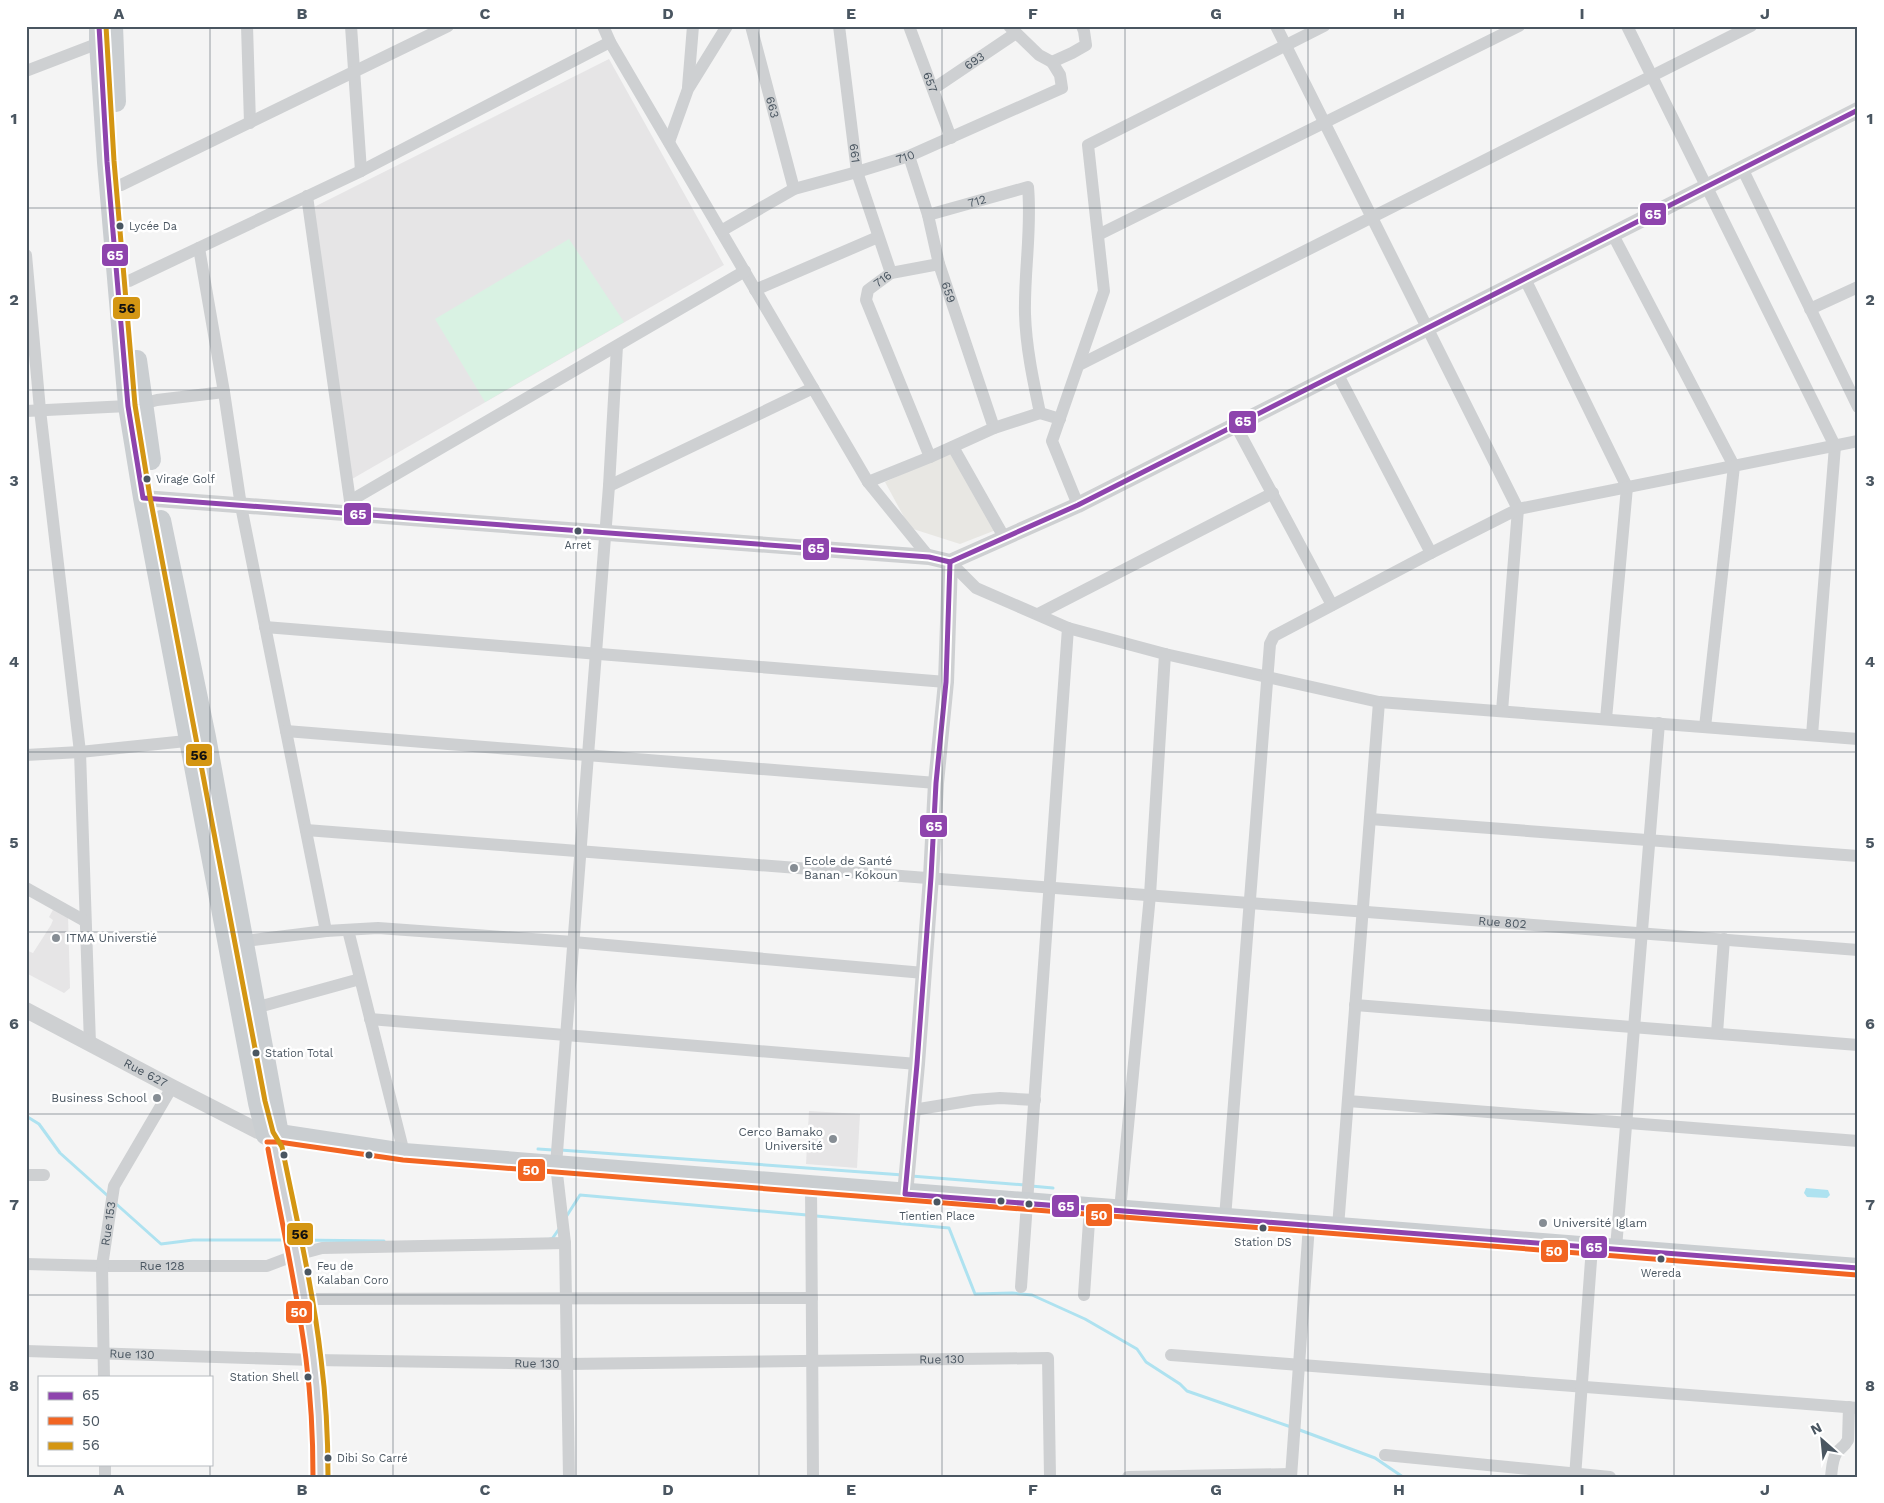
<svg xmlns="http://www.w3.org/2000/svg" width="1884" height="1503" font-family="'Work Sans',sans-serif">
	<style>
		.commercial { fill: #e8e7e3 }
		.education { fill: #e6e5e6 }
		.green { fill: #d9f2e3 }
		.water { fill: #aee2f0 }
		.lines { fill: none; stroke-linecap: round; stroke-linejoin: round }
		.stream { stroke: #aee2f0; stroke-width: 3 }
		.minor { stroke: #ced0d2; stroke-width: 12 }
		.tertiary { stroke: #ced0d2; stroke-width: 16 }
		.secondary { stroke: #ced0d4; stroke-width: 18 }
		.primary { stroke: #caced1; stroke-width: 20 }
		.bus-1-casing { stroke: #fff; stroke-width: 9 }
		.bus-2-casing { stroke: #fff; stroke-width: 9 }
		.bus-3-casing { stroke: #fff; stroke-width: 9 }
		.bus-1 { stroke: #8e44ad; stroke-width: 5 }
		.bus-2 { stroke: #f26522; stroke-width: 5 }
		.bus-3 { stroke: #d49613; stroke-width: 5 }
		.grid { fill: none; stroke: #4a5661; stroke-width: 1; stroke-opacity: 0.55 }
		.bus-dot { fill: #4a5661; stroke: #fff; stroke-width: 2 }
		.poi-dot { fill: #868d94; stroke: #fff; stroke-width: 2 }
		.labels { text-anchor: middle; stroke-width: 5; stroke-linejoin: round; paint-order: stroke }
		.bus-label { font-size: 11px; fill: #4a5661; stroke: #fff; text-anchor: start }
		.street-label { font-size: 12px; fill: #4a5661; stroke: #fff }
		.poi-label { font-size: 12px; fill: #4a5661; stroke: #fff; text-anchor: start }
		.line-badge { stroke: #fff; stroke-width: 2 }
		.badge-label { font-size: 14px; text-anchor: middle; font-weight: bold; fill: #fff }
		.pale-badge-label { font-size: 14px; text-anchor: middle; font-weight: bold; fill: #111 }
		.neatline { fill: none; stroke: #4a5661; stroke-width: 2 }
		.grid-label { font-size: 16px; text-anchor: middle; font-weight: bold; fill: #4a5661 }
	</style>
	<rect width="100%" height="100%" fill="#f4f4f4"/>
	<polygon class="commercial" points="952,451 996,530 960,544 910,528 885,482"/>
	<g class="education">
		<polygon points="609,59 724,265 352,479 312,208"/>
		<polygon points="54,908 68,914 70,988 64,993 26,973 26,953 28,951 33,953 51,925 53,920 49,917"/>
		<polygon points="809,1111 860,1114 857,1168 806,1164"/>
	</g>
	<polygon class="green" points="569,239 624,322 485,402 435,319"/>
	<polygon class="water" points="1806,1188 1828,1190 1830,1195 1827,1198 1807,1197 1804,1193"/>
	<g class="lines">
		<g class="stream">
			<polyline points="26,1116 39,1124 60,1153 108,1196"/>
			<polyline points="538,1149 553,1150"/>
			<polyline points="560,1150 903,1175"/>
			<polyline points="911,1176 1025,1185"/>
			<polyline points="1031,1186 1053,1188"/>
			<polyline points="114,1202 161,1244 193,1240 287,1240"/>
			<polyline points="816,1216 949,1228 975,1294 1012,1293 1032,1295 1085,1319 1137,1349 1146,1362 1180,1384 1187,1391 1291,1427"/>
			<polyline points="566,1217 580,1195 807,1215"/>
			<polyline points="550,1239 552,1239 559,1229"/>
			<polyline points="298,1240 384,1241"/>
			<polyline points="1297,1429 1375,1458 1403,1477"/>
		</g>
		<g class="minor">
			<polyline points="247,26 250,123"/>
			<polyline points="351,26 361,171"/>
			<polyline points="603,26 610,42 868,482 929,557"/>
			<path id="s1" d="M751,26L794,189"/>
			<path id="s2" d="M839,26L857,172L891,273"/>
			<path id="s3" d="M909,26L951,138"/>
			<polyline points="1009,26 1039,55 1052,62 1072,53 1086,45 1084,31 1082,26"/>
			<polyline points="1276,26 1518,509 1502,711"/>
			<polyline points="1627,26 1835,446 1812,735"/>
			<polyline points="26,71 99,43 106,43"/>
			<polyline points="688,87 693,26"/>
			<path id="s4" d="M933,89L1016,33"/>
			<polyline points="669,142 688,89 727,26"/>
			<path id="s5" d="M909,156L928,215L939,264L994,428"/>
			<polyline points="1742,168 1858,407"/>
			<polyline points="121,185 448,26"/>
			<polyline points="307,196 351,508"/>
			<path id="s6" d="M928,215L1028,187C1032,229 1024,271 1025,314C1026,347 1033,380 1040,413"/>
			<path id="s7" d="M721,231L794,189L857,172L909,156L1062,88L1060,75L1052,62"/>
			<polyline points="1098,235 1519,26"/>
			<polyline points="1613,235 1734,466 1705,727"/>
			<polyline points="199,248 224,392 241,506 326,931"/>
			<polyline points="26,255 40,410 80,752 90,1044"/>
			<polyline points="1525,279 1627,487 1606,719"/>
			<polyline points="117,284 129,281 361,171 610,42"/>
			<polyline points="755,290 878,237"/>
			<polyline points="1810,309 1858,287"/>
			<polyline points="1079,365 1751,26"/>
			<polyline points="1337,373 1431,553"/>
			<polyline points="142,404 157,400 224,392"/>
			<polyline points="26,411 128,406"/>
			<polyline points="1236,426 1332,605"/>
			<polyline points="953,447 1004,537"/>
			<path id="s8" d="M930,457L866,300L868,290L891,273L939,264"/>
			<polyline points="868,482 930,457 994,428 1040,413 1060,419"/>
			<polyline points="609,486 813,388"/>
			<polyline points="350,501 745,271"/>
			<polyline points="1078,505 1052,441 1104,291 1088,145 1324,26"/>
			<polyline points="950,562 976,588 1068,628 1165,654 1379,702 1858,739"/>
			<polyline points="1038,614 1273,493"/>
			<polyline points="265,627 946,682"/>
			<polyline points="286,731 936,783"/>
			<polyline points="26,755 80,752 196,740"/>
			<polyline points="1370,819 1858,856"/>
			<path id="s9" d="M306,830L1858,950"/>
			<polyline points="26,888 85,921"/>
			<polyline points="348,930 404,1153"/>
			<polyline points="237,942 326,931 378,928 573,942 924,973"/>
			<polyline points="1355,1005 1858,1045"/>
			<polyline points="255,1008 360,979"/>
			<polyline points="370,1019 917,1064"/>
			<polyline points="1717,1033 1724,939"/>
			<polyline points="1348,1101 1858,1141"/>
			<polyline points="913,1110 974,1100 1000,1098 1035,1100"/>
			<polyline points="26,1175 44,1175"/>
			<polyline points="811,1185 813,1477"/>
			<polyline points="1120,1210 1150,895 1165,654"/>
			<polyline points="1225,1218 1270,644 1274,636 1431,553 1518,509 1858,441"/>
			<polyline points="1338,1227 1379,702"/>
			<polyline points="1616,1248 1659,723"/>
			<path id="s10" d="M26,1264L102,1266H267L296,1255L322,1248L565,1243"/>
			<polyline points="1021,1287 1068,628"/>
			<polyline points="1084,1295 1090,1207"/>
			<polyline points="305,1299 812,1298"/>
			<path id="s11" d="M26,1351L314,1360L567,1364L1048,1358L1050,1477"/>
			<polyline points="1171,1355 1858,1408"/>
			<path id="s12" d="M104,1377L102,1266L114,1186L172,1087"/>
			<polyline points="1385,1455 1610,1477"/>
			<polyline points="105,1464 105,1477"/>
			<polyline points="569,1477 565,1243 556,1165 609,486 617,346"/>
			<polyline points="1128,1477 1291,1474"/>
			<polyline points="1291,1477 1309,1225"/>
			<polyline points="1575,1477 1592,1247"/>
			<path d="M1831,1477C1832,1469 1832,1459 1837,1452C1841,1448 1845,1446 1848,1440L1849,1407"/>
		</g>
		<g class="tertiary">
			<polyline points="143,498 929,557 950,562 1078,505 1858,110"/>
			<path id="s13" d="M26,1010L172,1087L266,1135"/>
			<polyline points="905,1194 917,1064 931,877 936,783 946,682 950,562"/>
		</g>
		<polyline class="secondary" points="279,1134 275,1148 305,1299 314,1360 320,1426 321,1477"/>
		<g class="primary">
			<polyline points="99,26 99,43 107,162 128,406 143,498 258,1103 266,1135 279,1134 404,1153 1858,1268"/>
			<polyline points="113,26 116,102"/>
			<polyline points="137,360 151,460"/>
			<polyline points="161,520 206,737 279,1134"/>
		</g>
		<g class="bus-1-casing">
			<g id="bus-1">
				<polyline points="99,26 107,162 128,406 143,498 929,557 950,562 1078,505 1858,110"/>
				<polyline points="950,562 946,682 936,783 931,877 917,1064 905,1194 1858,1268"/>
			</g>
		</g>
		<g class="bus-2-casing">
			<g id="bus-2">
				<polyline points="267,1142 279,1142 403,1160 1857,1275"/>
				<path d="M268,1149C281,1219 297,1289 306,1359C311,1398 313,1437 313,1477"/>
			</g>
		</g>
		<g class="bus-3-casing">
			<path id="bus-3" d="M106,26L114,161L135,405L150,497L265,1101L273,1132L282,1147C296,1217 313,1288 321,1359C326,1398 328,1437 328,1477"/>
		</g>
		<use href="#bus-1" class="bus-1"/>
		<use href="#bus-2" class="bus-2"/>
		<use href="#bus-3" class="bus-3"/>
	</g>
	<path class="grid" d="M210,26V1377M393,26V1477M576,26V1477M759,26V1477M942,26V1477M1125,26V1477M1308,26V1477M1491,26V1477M1674,26V1477M26,208H1858M26,390H1858M26,570H1858M26,752H1858M26,932H1858M26,1114H1858M26,1295H1858M210,1464V1477"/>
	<g class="bus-dot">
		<circle cx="120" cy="226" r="4.5"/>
		<circle cx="147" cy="479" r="4.5"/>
		<circle cx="578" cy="531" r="4.5"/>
		<circle cx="256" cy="1053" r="4.5"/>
		<circle cx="284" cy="1155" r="4.5"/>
		<circle cx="369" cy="1155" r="4.5"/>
		<circle cx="1001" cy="1201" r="4.5"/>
		<circle cx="937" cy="1202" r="4.5"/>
		<circle cx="1029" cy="1204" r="4.5"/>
		<circle cx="1263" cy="1228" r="4.5"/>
		<circle cx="1661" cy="1259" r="4.5"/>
		<circle cx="308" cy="1272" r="4.5"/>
		<circle cx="308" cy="1377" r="4.5"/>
		<circle cx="328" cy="1458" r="4.5"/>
	</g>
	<g class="poi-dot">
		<circle cx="794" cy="868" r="5"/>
		<circle cx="56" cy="938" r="5"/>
		<circle cx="157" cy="1098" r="5"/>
		<circle cx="833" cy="1139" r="5"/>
		<circle cx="1543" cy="1223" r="5"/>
	</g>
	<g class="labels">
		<g class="bus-label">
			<text x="129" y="230">Lycée Da</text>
			<text x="156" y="483">Virage Golf</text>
			<text x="578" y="549" text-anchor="middle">Arret</text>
			<text x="265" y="1057">Station Total</text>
			<text x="937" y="1220" text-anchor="middle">Tientien Place</text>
			<text x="1263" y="1246" text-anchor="middle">Station DS</text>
			<text x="317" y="1270">Feu de<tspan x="317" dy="14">Kalaban Coro</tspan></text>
			<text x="1661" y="1277" text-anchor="middle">Wereda</text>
			<text x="299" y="1381" text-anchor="end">Station Shell</text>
			<text x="337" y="1462">Dibi So Carré</text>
		</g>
		<g class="street-label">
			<text dy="4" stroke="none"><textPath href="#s4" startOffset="50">693</textPath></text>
			<text dy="4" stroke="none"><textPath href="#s3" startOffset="60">657</textPath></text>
			<text dy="4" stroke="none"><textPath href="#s1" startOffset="84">663</textPath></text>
			<text dy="4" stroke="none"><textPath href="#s2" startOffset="128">661</textPath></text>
			<text dy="4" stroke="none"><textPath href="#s7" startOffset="200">710</textPath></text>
			<text dy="4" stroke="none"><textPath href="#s6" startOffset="51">712</textPath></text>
			<text dy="4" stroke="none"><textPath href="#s8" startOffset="198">716</textPath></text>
			<text dy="4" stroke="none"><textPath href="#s5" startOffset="142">659</textPath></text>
			<text dy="4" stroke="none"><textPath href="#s9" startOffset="1200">Rue 802</textPath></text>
			<text dy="4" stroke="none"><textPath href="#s13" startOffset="135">Rue 627</textPath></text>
			<text dy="4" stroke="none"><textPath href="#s12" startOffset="154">Rue 153</textPath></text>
			<text dy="4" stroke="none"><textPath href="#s10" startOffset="136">Rue 128</textPath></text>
			<text dy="4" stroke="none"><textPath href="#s11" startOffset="106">Rue 130</textPath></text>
			<text dy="4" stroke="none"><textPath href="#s11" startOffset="916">Rue 130</textPath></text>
			<text dy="4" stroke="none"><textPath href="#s11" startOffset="511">Rue 130</textPath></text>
		</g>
		<g class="poi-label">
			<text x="804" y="865">Ecole de Santé<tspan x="804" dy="14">Banan - Kokoun</tspan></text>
			<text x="66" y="942">ITMA Universtié</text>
			<text x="147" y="1102" text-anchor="end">Business School</text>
			<text x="823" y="1136" text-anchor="end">Cerco Bamako<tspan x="823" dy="14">Université</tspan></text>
			<text x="1553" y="1227">Université Iglam</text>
		</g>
	</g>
	<g class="line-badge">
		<rect x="1639" y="202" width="28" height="24" rx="5" fill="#8e44ad"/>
		<rect x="101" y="243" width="28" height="24" rx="5" fill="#8e44ad"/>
		<rect x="112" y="296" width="29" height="24" rx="5" fill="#d49613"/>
		<rect x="1228" y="410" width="29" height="24" rx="5" fill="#8e44ad"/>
		<rect x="343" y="502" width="29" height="24" rx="5" fill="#8e44ad"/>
		<rect x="802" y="537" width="28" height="24" rx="5" fill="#8e44ad"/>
		<rect x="185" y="743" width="28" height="24" rx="5" fill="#d49613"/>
		<rect x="919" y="814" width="29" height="24" rx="5" fill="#8e44ad"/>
		<rect x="517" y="1158" width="29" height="24" rx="5" fill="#f26522"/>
		<rect x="1051" y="1194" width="29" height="24" rx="5" fill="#8e44ad"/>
		<rect x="1085" y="1203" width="28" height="24" rx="5" fill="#f26522"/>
		<rect x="286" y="1222" width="28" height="24" rx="5" fill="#d49613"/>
		<rect x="1580" y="1235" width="28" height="24" rx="5" fill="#8e44ad"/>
		<rect x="1540" y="1239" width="29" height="24" rx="5" fill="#f26522"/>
		<rect x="285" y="1300" width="28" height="24" rx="5" fill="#f26522"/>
	</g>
	<g class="badge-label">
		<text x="1653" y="219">65</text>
		<text x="115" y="260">65</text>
		<text x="1243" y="426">65</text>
		<text x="358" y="519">65</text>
		<text x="816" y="553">65</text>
		<text x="934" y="831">65</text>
		<text x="531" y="1175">50</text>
		<text x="1066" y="1211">65</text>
		<text x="1099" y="1220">50</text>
		<text x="1594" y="1252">65</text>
		<text x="1554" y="1256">50</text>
		<text x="299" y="1317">50</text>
	</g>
	<g class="pale-badge-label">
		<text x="127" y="313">56</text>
		<text x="199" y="760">56</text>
		<text x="300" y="1239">56</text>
	</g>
	<rect width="1884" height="1503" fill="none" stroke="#ffffff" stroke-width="55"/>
	<rect x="38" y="1376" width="175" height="90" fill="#ffffff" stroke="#b7bbc0"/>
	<rect x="48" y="1392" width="25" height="8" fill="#8e44ad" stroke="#b7bbc0"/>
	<text x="82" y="1400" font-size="15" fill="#4a5661">65</text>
	<rect x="48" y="1417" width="25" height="8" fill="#f26522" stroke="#b7bbc0"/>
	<text x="82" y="1426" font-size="15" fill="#4a5661">50</text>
	<rect x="48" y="1442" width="25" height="8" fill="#d49613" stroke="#b7bbc0"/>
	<text x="82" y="1450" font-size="15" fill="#4a5661">56</text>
	<g transform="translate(1822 1440) rotate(333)" stroke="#ffffff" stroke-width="4" paint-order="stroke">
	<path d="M0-4L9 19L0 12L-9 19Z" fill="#4a5661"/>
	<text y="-8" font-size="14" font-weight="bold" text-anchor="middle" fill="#4a5661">N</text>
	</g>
	<rect x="28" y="28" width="1828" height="1448" class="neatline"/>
	<g class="grid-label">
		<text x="119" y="19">A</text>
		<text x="302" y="19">B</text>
		<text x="485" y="19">C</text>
		<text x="668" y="19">D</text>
		<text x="851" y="19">E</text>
		<text x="1033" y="19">F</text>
		<text x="1216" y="19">G</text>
		<text x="1399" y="19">H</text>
		<text x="1582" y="19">I</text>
		<text x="1765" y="19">J</text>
		<text x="14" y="124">1</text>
		<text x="1870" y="124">1</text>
		<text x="14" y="305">2</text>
		<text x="1870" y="305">2</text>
		<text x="14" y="486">3</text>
		<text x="1870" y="486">3</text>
		<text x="14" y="667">4</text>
		<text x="1870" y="667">4</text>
		<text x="14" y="848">5</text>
		<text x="1870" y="848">5</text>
		<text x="14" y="1029">6</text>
		<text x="1870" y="1029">6</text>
		<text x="14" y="1210">7</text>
		<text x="1870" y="1210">7</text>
		<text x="14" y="1391">8</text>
		<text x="1870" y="1391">8</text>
		<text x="119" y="1495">A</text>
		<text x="302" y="1495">B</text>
		<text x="485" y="1495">C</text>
		<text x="668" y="1495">D</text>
		<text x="851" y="1495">E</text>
		<text x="1033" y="1495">F</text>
		<text x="1216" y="1495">G</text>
		<text x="1399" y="1495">H</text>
		<text x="1582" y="1495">I</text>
		<text x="1765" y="1495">J</text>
	</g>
</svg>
